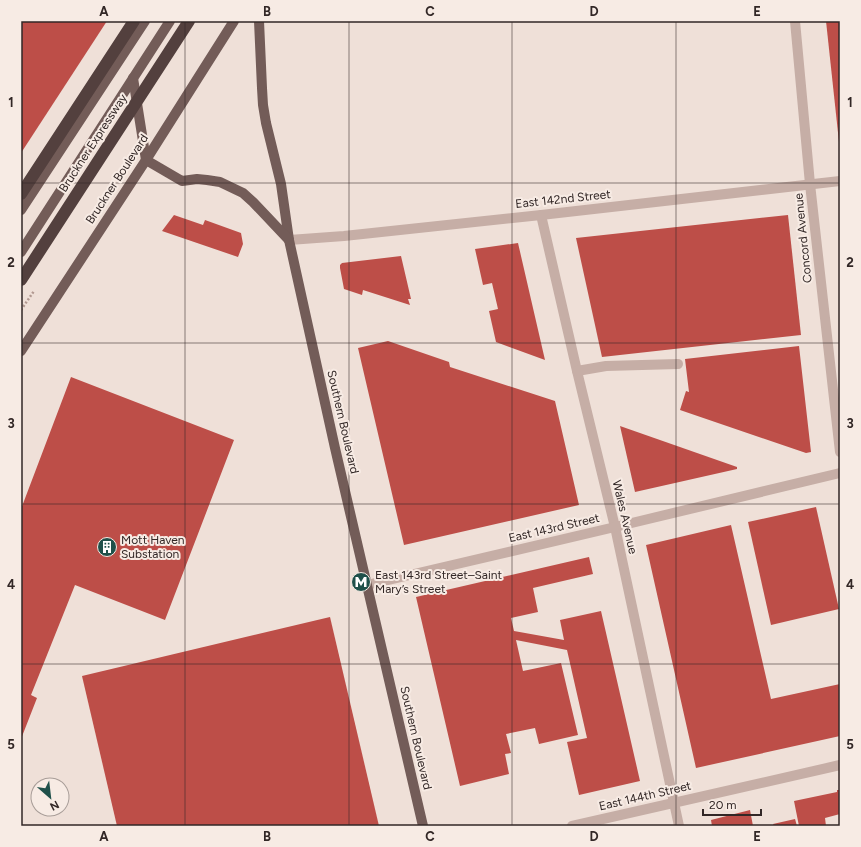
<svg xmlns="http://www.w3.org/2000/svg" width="861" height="847" font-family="Figtree,sans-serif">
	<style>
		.building { fill: #bd4e48 }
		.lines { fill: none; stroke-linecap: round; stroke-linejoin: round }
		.path { stroke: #b19890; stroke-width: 2.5; stroke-dasharray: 2 2; stroke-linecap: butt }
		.minor { stroke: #c6aea6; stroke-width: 10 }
		.major { stroke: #735c58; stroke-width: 10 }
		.highway { stroke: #53403e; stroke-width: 12 }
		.highway-bridge { stroke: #53403e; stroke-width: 12 }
		.grid { fill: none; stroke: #322726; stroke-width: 1; stroke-opacity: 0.55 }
		.labels { text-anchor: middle; stroke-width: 4; stroke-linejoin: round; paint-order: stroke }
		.street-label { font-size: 12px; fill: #322726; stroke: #f7ebe4 }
		.poi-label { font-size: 12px; fill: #322726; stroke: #f7ebe4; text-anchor: start }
		.neatline { fill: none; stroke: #322726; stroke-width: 1.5 }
		.grid-label { font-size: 13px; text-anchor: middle; font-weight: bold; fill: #322726 }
	</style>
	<rect width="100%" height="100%" fill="#efe0d8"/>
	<g class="building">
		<polygon points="21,21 107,21 21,153"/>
		<polygon points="826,21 840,21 840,142 839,142"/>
		<polygon points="174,215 203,225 205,220 241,233 243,244 238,257 162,231"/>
		<polygon points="788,215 801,335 602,357 576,238"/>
		<polygon points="518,243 545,360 496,342 489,311 498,309 492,283 483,285 475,249"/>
		<polygon points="401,256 411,299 408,299 410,305 363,290 362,295 344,289 340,268 340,265 342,263"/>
		<polygon points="388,341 449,362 450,367 555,401 579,505 404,545 358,348"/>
		<polygon points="799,346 811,452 806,453 680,410 686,391 689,392 685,359"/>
		<polygon points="71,377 234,440 165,620 75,585 31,695 37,698 21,739 21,509"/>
		<polygon points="620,426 737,467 737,469 635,492"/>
		<polygon points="816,507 839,609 771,625 748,522"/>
		<polygon points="731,525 771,699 840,684 840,736 696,768 646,545"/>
		<polygon points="589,557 593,574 533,588 538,612 511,618 514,631 564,640 560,620 601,611 640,781 579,795 567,742 587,738 567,650 516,640 523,671 561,663 578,735 539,744 535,728 506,734 511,753 505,754 509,774 460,786 416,597"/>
		<polygon points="330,617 379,826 117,826 82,676"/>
		<polygon points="837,790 840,790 840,814 825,818 826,826 799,826 794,801 837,792"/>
		<polygon points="750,810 753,826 712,826 711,820"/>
		<polygon points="795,819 797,826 774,826 773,824"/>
	</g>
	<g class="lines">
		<polyline class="path" points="21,310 34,291"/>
		<g class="minor">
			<polyline points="795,21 810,184 840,452"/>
			<polyline points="541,215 577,371 615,527 679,826"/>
			<polyline points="289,240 344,236 541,215 840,181"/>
			<polyline points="577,371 606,366 678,364"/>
			<polyline points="367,585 615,527 840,473"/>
			<polyline points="572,826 840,765"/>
		</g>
		<g class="major">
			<polyline points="259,21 262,88 263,105 266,123 281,184 289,240 335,448 423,826"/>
			<polyline points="133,78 146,160 182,181 197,179 207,180 220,182 243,193 253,202 289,240"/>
			<polyline points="21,210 145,21"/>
			<polyline points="21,252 170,21"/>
			<polyline points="21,351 146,160 234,21"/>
		</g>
		<polyline class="highway" points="21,194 134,21"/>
		<polyline class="highway-bridge" points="21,280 189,21"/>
	</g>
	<path class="grid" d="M185,21V826M349,21V826M512,21V826M676,21V826M21,183H840M21,343H840M21,504H840M21,664H840"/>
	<defs>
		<g id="building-disc" transform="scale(1)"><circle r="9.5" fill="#1f504a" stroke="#f7ebe4"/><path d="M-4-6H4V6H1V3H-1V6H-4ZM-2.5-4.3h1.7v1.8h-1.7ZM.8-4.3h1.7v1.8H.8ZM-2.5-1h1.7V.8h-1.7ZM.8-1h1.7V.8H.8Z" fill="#fff"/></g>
		<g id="metro-disc" transform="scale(1)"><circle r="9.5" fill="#1f504a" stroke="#f7ebe4"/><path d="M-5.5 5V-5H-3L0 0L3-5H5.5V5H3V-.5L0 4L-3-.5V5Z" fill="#fff"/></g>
	</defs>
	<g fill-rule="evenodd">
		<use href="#building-disc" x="107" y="547"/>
		<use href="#metro-disc" x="361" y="582"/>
	</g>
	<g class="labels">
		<g class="street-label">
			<text transform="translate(93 143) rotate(-57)" y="4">Bruckner Expressway</text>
			<text transform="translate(117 179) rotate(-57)" y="4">Bruckner Boulevard</text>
			<text transform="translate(563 199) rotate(-6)" y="4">East 142nd Street</text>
			<text transform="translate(803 238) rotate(-96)" y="4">Concord Avenue</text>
			<text transform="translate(343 422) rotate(77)" y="4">Southern Boulevard</text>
			<text transform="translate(625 517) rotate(77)" y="4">Wales Avenue</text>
			<text transform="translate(554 528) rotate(-13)" y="4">East 143rd Street</text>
			<text transform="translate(416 738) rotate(77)" y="4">Southern Boulevard</text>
			<text transform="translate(645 796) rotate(-13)" y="4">East 144th Street</text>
		</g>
		<g class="poi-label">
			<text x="121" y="544">Mott Haven<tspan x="121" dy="14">Substation</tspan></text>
			<text x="375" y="579">East 143rd Street–Saint<tspan x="375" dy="14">Mary’s Street</tspan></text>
		</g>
	</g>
	<rect width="861" height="847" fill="none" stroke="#f7ebe4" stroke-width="44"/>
	<g transform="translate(50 797) rotate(152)"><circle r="19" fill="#f7ebe4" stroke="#a89d98"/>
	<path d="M0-3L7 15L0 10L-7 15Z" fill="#1f504a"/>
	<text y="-6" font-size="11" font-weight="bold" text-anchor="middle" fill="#322726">N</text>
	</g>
	<path d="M703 809v6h58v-6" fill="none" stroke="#322726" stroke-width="2"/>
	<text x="709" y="809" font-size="12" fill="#322726" stroke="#f7ebe4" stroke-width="3" paint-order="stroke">20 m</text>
	<rect x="22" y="22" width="817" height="803" class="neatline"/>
	<g class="grid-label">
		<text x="104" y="16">A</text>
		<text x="267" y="16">B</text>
		<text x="430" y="16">C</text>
		<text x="594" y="16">D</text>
		<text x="757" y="16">E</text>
		<text x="11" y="107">1</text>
		<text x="850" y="107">1</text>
		<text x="11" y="267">2</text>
		<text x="850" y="267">2</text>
		<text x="11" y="428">3</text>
		<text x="850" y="428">3</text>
		<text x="11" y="589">4</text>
		<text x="850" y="589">4</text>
		<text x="11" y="749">5</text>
		<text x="850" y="749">5</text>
		<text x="104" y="841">A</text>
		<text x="267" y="841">B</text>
		<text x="430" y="841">C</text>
		<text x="594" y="841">D</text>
		<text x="757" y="841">E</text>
	</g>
</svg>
